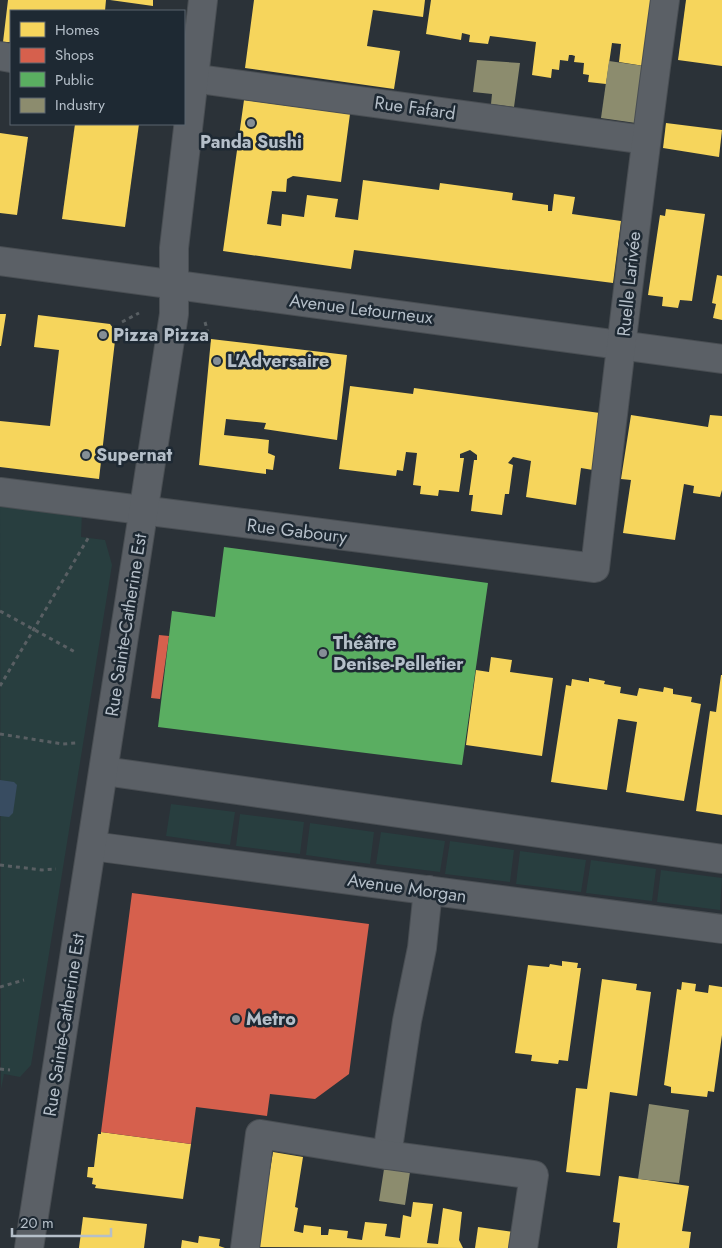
<svg xmlns="http://www.w3.org/2000/svg" width="722" height="1248" font-family="Jost,sans-serif">
	<style>
		.green { fill: #283e3f }
		.water { fill: #384c61 }
		.homes { fill: #f6d55c }
		.shops { fill: #d6604d }
		.public { fill: #5aae61 }
		.industry { fill: #8c8c6e }
		.lines { fill: none; stroke-linecap: round; stroke-linejoin: round }
		.minor-casing { stroke: #494e53; stroke-width: 30 }
		.path { stroke: #595f63; stroke-width: 3; stroke-dasharray: 4 4; stroke-linecap: butt }
		.minor { stroke: #5b6066; stroke-width: 28 }
		.poi-dot { fill: #858e96; stroke: #1e2933; stroke-width: 2 }
		.labels { text-anchor: middle; stroke-width: 5; stroke-linejoin: round; paint-order: stroke }
		.street-label { font-size: 18px; fill: #b5bfc9; stroke: #1e2933 }
		.poi-label { font-size: 18px; font-weight: bold; fill: #b5bfc9; stroke: #1e2933; text-anchor: start }
	</style>
	<rect width="100%" height="100%" fill="#2b3238"/>
	<g class="green">
		<polygon points="0,503 82,513 81,537 105,540 112,565 31,1065 20,1077 4,1074 1,1089"/>
		<polygon points="171,804 235,812 230,845 166,836"/>
		<polygon points="240,814 304,822 300,854 236,846"/>
		<polygon points="310,823 374,832 370,864 306,855"/>
		<polygon points="381,832 445,841 440,872 376,864"/>
		<polygon points="450,841 514,850 510,882 445,874"/>
		<polygon points="520,851 586,860 581,892 516,884"/>
		<polygon points="591,860 656,869 652,901 586,893"/>
		<polygon points="661,870 722,878 720,910 657,902"/>
	</g>
	<polygon class="water" points="0,780 14,782 17,785 13,813 9,817 0,816"/>
	<g class="homes">
		<polygon points="8,0 106,0 105,11 11,11 11,42 3,42"/>
		<polygon points="110,0 153,0 153,6"/>
		<polygon points="254,0 425,0 423,17 373,10 367,46 400,51 394,89 245,68"/>
		<polygon points="431,0 655,0 644,66 619,62 621,44 612,43 606,84 588,82 589,75 583,74 584,63 574,62 575,56 572,55 569,55 568,61 560,60 559,70 552,69 551,78 532,75 536,42 490,36 488,44 469,42 470,35 462,33 461,40 426,34"/>
		<polygon points="686,0 722,0 722,66 678,60"/>
		<polygon points="244,100 350,114 341,182 293,176 287,179 286,192 272,191 267,224 281,226 282,214 304,217 307,195 338,199 335,217 358,220 363,180 439,190 440,183 513,193 512,200 548,205 548,211 552,211 554,194 575,197 572,214 621,221 613,283 354,250 351,269 223,251"/>
		<polygon points="666,123 722,130 719,157 663,148"/>
		<polygon points="75,124 139,124 125,227 62,219"/>
		<polygon points="0,133 28,137 17,215 0,213"/>
		<polygon points="666,209 705,214 692,301 680,300 678,308 662,306 663,297 648,295 660,215 665,216"/>
		<polygon points="717,275 722,276 722,320 713,318 716,304 712,303"/>
		<polygon points="0,314 6,314 1,346 0,346"/>
		<polygon points="38,315 110,324 116,332 99,479 0,467 0,421 50,426 59,350 34,347"/>
		<polygon points="211,339 347,355 337,440 264,429 266,423 226,419 224,435 269,440 268,453 275,456 273,470 266,469 266,474 199,465"/>
		<polygon points="350,386 413,394 414,388 600,413 593,470 581,468 576,505 526,497 531,461 513,457 508,463 513,465 509,494 505,494 502,515 471,511 473,495 469,495 474,460 477,460 477,455 470,450 460,454 460,458 464,458 459,492 439,490 438,496 420,494 421,486 413,485 417,453 406,452 403,471 397,470 396,476 339,469"/>
		<polygon points="631,415 708,427 710,415 722,416 722,490 720,497 693,493 694,486 684,484 675,540 623,533 631,480 621,479"/>
		<polygon points="491,657 512,660 510,672 553,678 542,756 466,745 476,670 489,672"/>
		<polygon points="721,675 722,675 722,815 696,811 710,711 716,712"/>
		<polygon points="589,678 605,681 604,684 621,687 620,693 637,696 639,688 663,692 664,687 673,689 673,694 692,697 691,702 701,704 684,801 626,792 637,722 618,719 607,790 551,782 566,685 571,686 572,679 589,682"/>
		<polygon points="562,961 578,963 577,968 581,968 568,1061 559,1060 558,1064 531,1061 532,1055 515,1053 528,965 549,967 550,964 562,966"/>
		<polygon points="602,979 637,984 636,990 651,992 637,1096 610,1092 600,1176 566,1172 576,1088 587,1089"/>
		<polygon points="682,982 696,984 695,991 708,993 709,985 722,987 722,1035 714,1092 708,1091 707,1097 671,1093 671,1087 664,1085 677,989 681,990"/>
		<polygon points="101,1132 191,1144 183,1199 95,1188 96,1185 92,1184 93,1178 87,1177 88,1167 94,1167 98,1134 101,1134"/>
		<polygon points="273,1152 303,1157 295,1207 298,1208 294,1231 303,1233 304,1225 321,1227 321,1235 328,1235 329,1229 348,1231 347,1238 362,1240 365,1222 387,1224 385,1236 400,1238 403,1215 411,1217 413,1202 433,1204 427,1243 438,1244 443,1208 462,1212 459,1240 463,1248 257,1247"/>
		<polygon points="619,1176 689,1186 682,1231 691,1232 689,1248 617,1248 620,1223 613,1222"/>
		<polygon points="83,1217 147,1224 144,1248 79,1248"/>
		<polygon points="478,1227 514,1232 512,1248 475,1248"/>
		<polygon points="199,1236 220,1239 219,1246 225,1248 181,1248 182,1240 198,1243"/>
	</g>
	<g class="shops">
		<polygon points="159,635 169,636 160,699 151,698"/>
		<polygon points="132,893 369,924 349,1074 315,1099 270,1094 267,1116 196,1107 191,1144 101,1132"/>
	</g>
	<polygon class="public" points="224,547 488,583 462,765 158,727 172,611 215,617"/>
	<g class="industry">
		<polygon points="477,60 520,63 514,107 491,104 492,94 473,92"/>
		<polygon points="609,61 644,66 636,123 601,118"/>
		<polygon points="649,1104 689,1110 679,1183 638,1179"/>
		<polygon points="384,1169 410,1172 405,1205 379,1201"/>
	</g>
	<g class="lines">
		<g class="minor-casing">
			<g id="minor">
				<polyline points="0,56 11,58"/>
				<polyline points="184,77 646,140"/>
				<polyline points="0,261 722,359"/>
				<path d="M0,492L595,568C617,378 639,189 665,0"/>
				<polyline points="104,771 722,859"/>
				<polyline points="92,846 722,929"/>
				<polyline points="387,1155 407,1021 422,948 428,890"/>
				<polyline points="29,1248 174,314 174,248 203,0"/>
				<polyline points="245,1248 260,1134 387,1155 534,1175 523,1248"/>
			</g>
		</g>
		<g class="path">
			<polyline points="122,322 139,313"/>
			<polyline points="205,322 208,333"/>
			<polyline points="0,611 77,653"/>
			<polyline points="0,686 90,535"/>
			<polyline points="0,734 63,744 76,743"/>
			<polyline points="0,865 42,870 56,869"/>
			<polyline points="0,987 24,980"/>
			<polyline points="0,1069 10,1070"/>
		</g>
		<use href="#minor" class="minor"/>
	</g>
	<g class="poi-dot">
		<circle cx="251" cy="123" r="5"/>
		<circle cx="103" cy="335" r="5"/>
		<circle cx="217" cy="361" r="5"/>
		<circle cx="86" cy="455" r="5"/>
		<circle cx="323" cy="653" r="5"/>
		<circle cx="236" cy="1019" r="5"/>
	</g>
	<g class="labels">
		<g class="street-label">
			<text transform="translate(415 108) rotate(8)" y="6">Rue Fafard</text>
			<text transform="translate(629 284) rotate(-84)" y="6">Ruelle Larivée</text>
			<text transform="translate(361 309) rotate(7)" y="6">Avenue Letourneux</text>
			<text transform="translate(297 531) rotate(7)" y="6">Rue Gaboury</text>
			<text transform="translate(126 625) rotate(-81)" y="6">Rue Sainte-Catherine Est</text>
			<text transform="translate(407 888) rotate(8)" y="6">Avenue Morgan</text>
			<text transform="translate(64 1025) rotate(-81)" y="6">Rue Sainte-Catherine Est</text>
		</g>
		<g class="poi-label">
			<text x="251" y="148" text-anchor="middle">Panda Sushi</text>
			<text x="113" y="341">Pizza Pizza</text>
			<text x="227" y="367">L'Adversaire</text>
			<text x="96" y="461">Supernat</text>
			<text x="333" y="649">Théâtre<tspan x="333" dy="21">Denise-Pelletier</tspan></text>
			<text x="246" y="1025">Metro</text>
		</g>
	</g>
	<rect x="10" y="10" width="175" height="115" fill="#1e2933" stroke="#5a656f"/>
	<rect x="20" y="22" width="25" height="15" fill="#f6d55c" stroke="#5a656f"/>
	<text x="55" y="35" font-size="15" fill="#b5bfc9">Homes</text>
	<rect x="20" y="48" width="25" height="15" fill="#d6604d" stroke="#5a656f"/>
	<text x="55" y="60" font-size="15" fill="#b5bfc9">Shops</text>
	<rect x="20" y="72" width="25" height="15" fill="#5aae61" stroke="#5a656f"/>
	<text x="55" y="85" font-size="15" fill="#b5bfc9">Public</text>
	<rect x="20" y="98" width="25" height="15" fill="#8c8c6e" stroke="#5a656f"/>
	<text x="55" y="110" font-size="15" fill="#b5bfc9">Industry</text>
	<path d="M12 1228v8h99v-8" fill="none" stroke="#b5bfc9" stroke-width="2.5"/>
	<text x="20" y="1228" font-size="15" fill="#b5bfc9" stroke="#1e2933" stroke-width="4" paint-order="stroke">20 m</text>
</svg>
